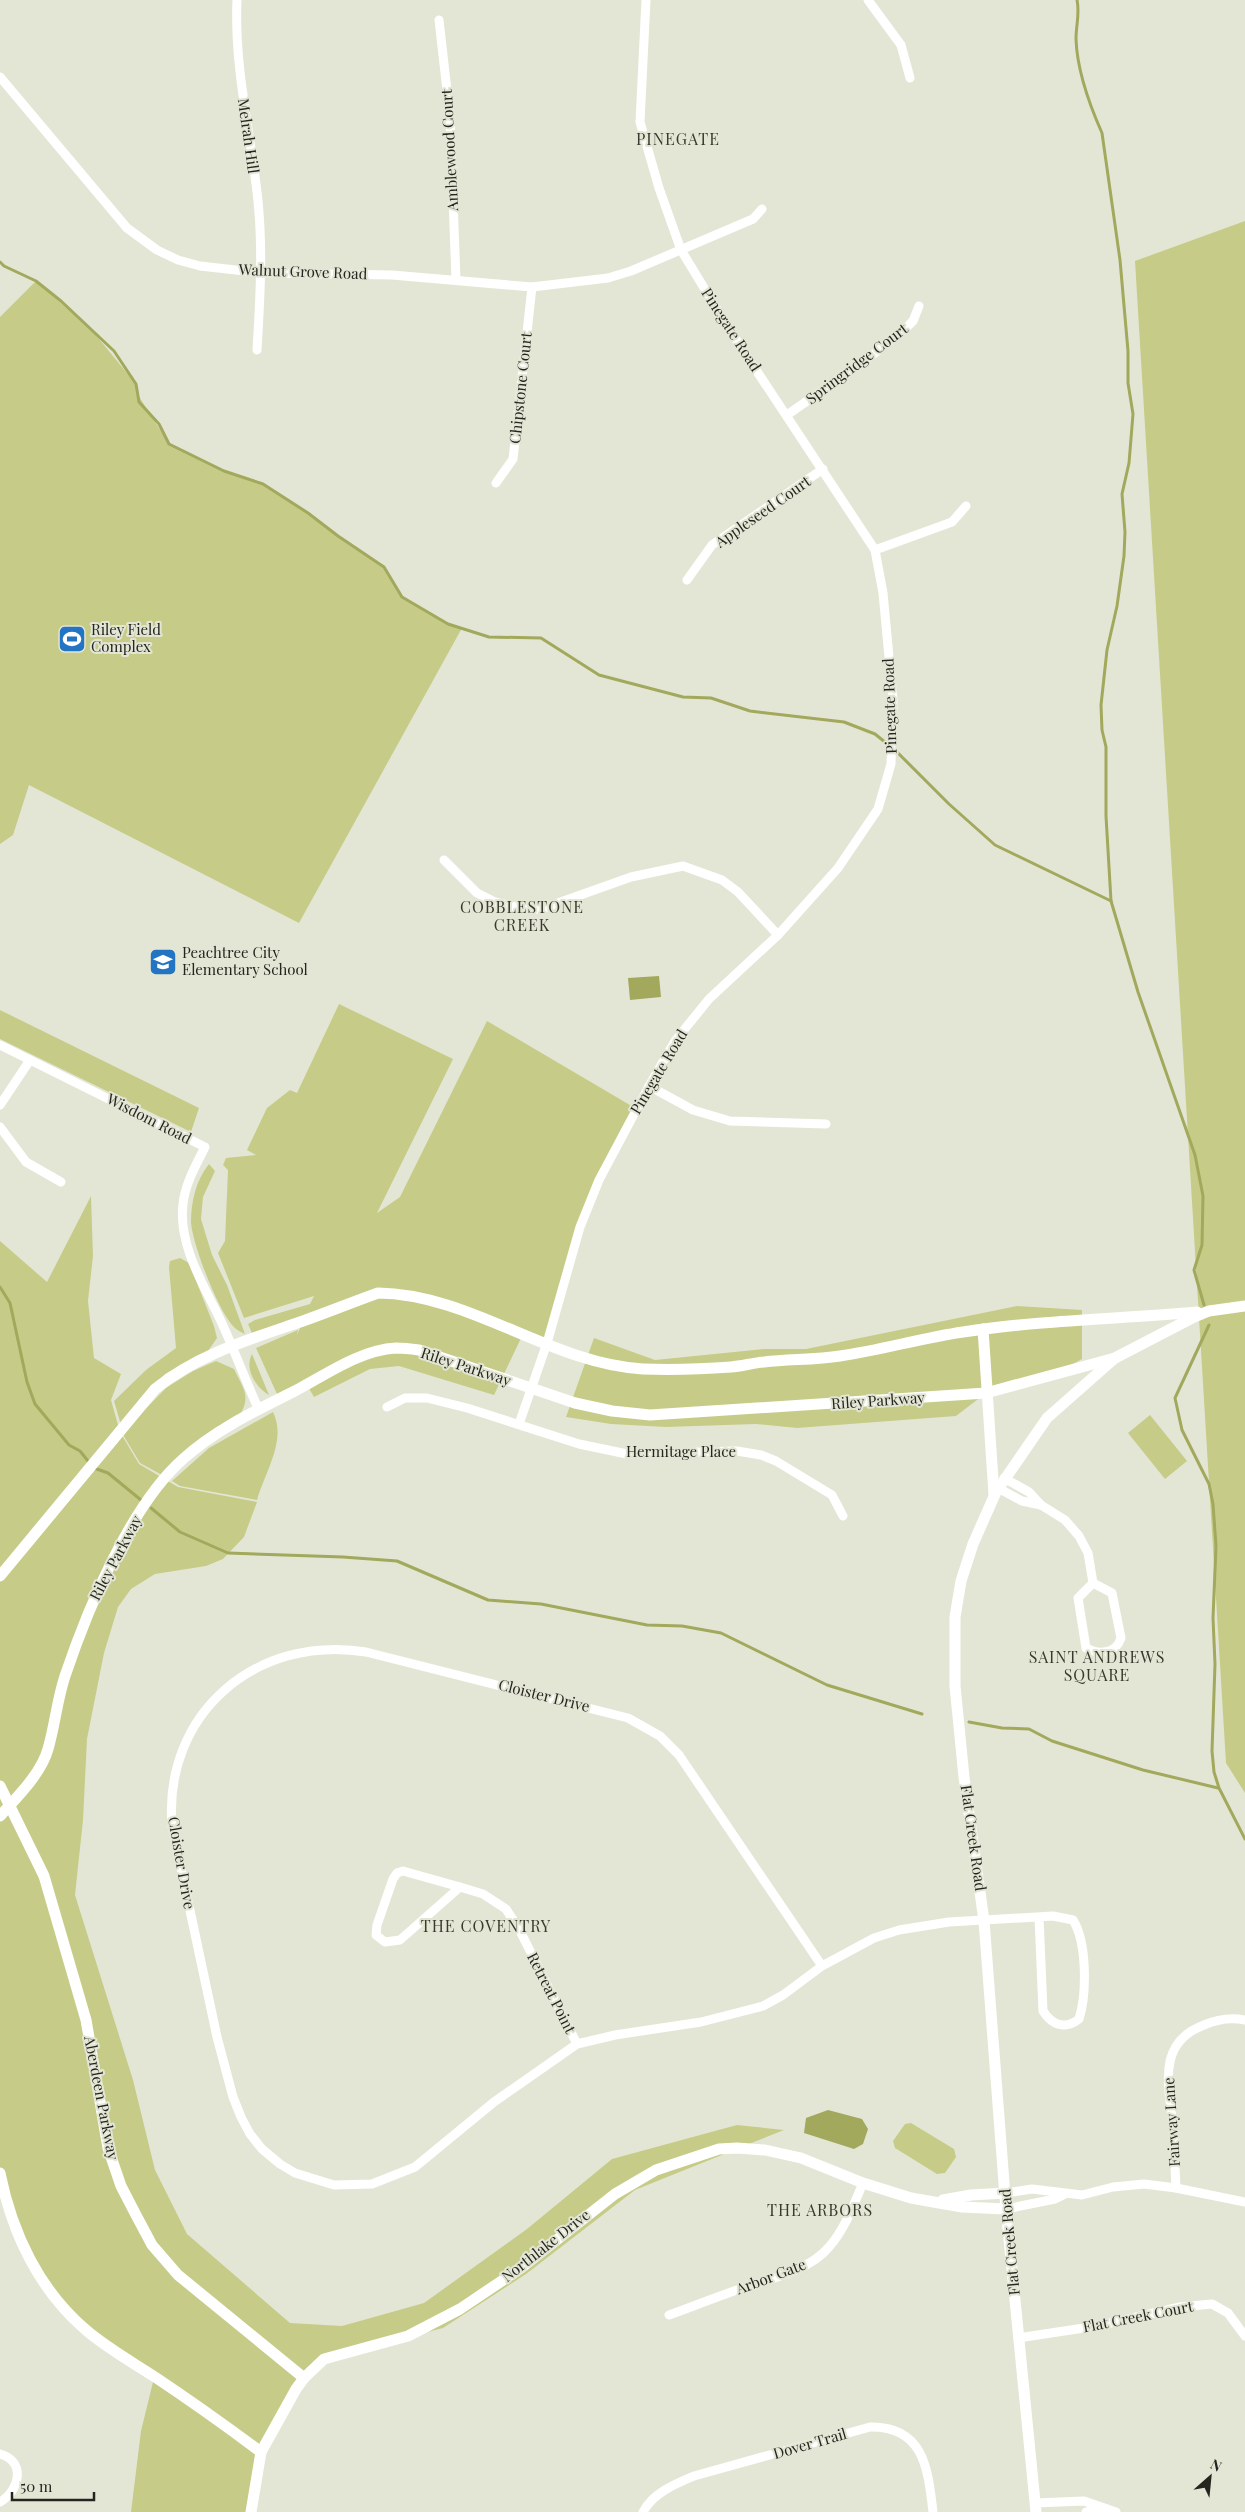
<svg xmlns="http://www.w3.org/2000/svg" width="1245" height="2512" font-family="'Playfair Display',serif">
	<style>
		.green { fill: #c6cc87 }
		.water { fill: #a2a85c }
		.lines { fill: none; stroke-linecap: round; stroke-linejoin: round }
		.stream { stroke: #a2a85c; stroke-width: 3 }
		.minor { stroke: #fff; stroke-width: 9 }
		.tertiary { stroke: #fff; stroke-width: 11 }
		.labels { text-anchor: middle; stroke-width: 4; stroke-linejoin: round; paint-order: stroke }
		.street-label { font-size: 15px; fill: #25251f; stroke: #e4e6d5 }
		.poi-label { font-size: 15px; fill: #25251f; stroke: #e4e6d5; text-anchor: start }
		.neighbourhood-label { font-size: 16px; letter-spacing: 1px; fill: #393a2d; stroke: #e4e6d5 }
	</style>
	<rect width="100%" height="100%" fill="#e4e6d5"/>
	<g class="green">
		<polygon points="1245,221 1245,1793 1226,1763 1135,261"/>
		<polygon points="36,281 90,328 136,384 138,395 169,444 224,471 263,484 308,513 338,536 384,567 402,597 448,624 462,628 299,923 29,785 13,835 0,844 0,317"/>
		<polygon points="339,1004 453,1059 377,1213 400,1197 487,1021 635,1108 586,1212 547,1343 523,1334 494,1395 399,1366 370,1369 314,1397 303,1378 305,1383 277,1394 256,1348 298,1330 297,1335 306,1314 298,1319 252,1333 248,1324 255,1320 310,1304 314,1296 244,1318 218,1253 225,1241 228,1170 223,1165 226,1158 256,1155 247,1150 267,1108 290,1090 297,1093"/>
		<polygon points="0,1010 199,1108 191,1132 0,1039"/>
		<path d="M209,1164L215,1171L203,1197L201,1219L212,1255L227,1285L245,1334C242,1332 238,1331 235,1328C219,1314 192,1243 191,1222C191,1202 196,1180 209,1164Z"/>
		<polygon points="91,1196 93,1256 88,1301 94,1358 121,1374 111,1400 120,1432 139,1464 178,1487 257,1502 244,1537 223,1559 206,1566 155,1574 131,1589 118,1607 104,1653 87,1739 83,1820 75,1895 133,2080 155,2170 187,2234 290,2323 342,2326 424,2303 527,2229 612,2159 737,2125 784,2130 635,2190 526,2274 443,2328 334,2356 304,2378 261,2451 251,2512 131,2512 141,2431 154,2378 58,2302 31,2261 0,2170 0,1241 47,1282"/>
		<polygon points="180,1258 189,1263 214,1326 217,1338 208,1351 165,1374 121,1425 114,1401 146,1370 176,1348 169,1267 170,1261"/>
		<polygon points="1017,1306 1082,1310 1082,1359 1056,1373 986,1393 956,1416 797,1428 756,1424 666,1427 611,1424 566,1417 594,1338 655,1360 765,1349 806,1349"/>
		<path d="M252,1354L269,1395C256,1388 244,1369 252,1354Z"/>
		<path d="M216,1361L234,1369C244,1390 252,1397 238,1418L162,1475L140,1463L122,1433L166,1388L193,1371Z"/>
		<path d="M273,1412C287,1440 265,1472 257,1500L180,1486L172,1481L209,1448Z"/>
		<polygon points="1150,1415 1187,1461 1165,1479 1128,1433"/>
		<polygon points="911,2123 954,2149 956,2157 945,2173 937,2174 895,2148 893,2141 905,2124"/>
	</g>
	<g class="water">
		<polygon points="659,976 661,997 630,1000 628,978"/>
		<polygon points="828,2110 862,2119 868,2129 863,2144 854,2149 804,2133 806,2118"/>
	</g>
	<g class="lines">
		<g class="stream">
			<path d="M1077,0C1080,13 1076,25 1076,39C1077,70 1090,106 1102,133L1120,260L1128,351V383L1133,414L1129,463L1122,494L1125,532L1124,556L1117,606L1107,650L1101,705L1102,730L1106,747V816L1111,901L1138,992L1195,1155L1203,1196L1202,1245L1194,1270L1204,1305"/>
			<polyline points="0,262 4,266 36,281 61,301 114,351 136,384 139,402 159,424 169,444 224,471 263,484 308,513 338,536 384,567 402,597 448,624 489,637 541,638 599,675 683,697 711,698 750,711 844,722 875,734 896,751 949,804 995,845 1111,901"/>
			<polyline points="0,1287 10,1303 27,1382 35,1404 69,1445 80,1451 88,1461"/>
			<polyline points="1209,1325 1175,1398 1182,1430 1209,1484 1213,1504 1216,1546 1213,1618 1215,1664 1212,1751 1214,1772 1219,1788 1245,1839"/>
			<polyline points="94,1468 108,1473 141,1500"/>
			<polyline points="151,1508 180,1532 228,1553 343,1557 397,1561 488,1600 541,1604 647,1625 682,1626 721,1633 827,1685 922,1714"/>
			<polyline points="969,1722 1002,1728 1029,1729 1052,1741 1143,1770 1218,1788"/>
		</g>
		<g class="minor">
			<path d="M237,0C234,68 251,134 258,201C263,251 260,300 257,350"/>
			<polyline points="868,0 901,45 910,78"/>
			<polyline points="439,20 450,117 456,280"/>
			<polyline points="0,77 127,228 157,250 178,260 200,266 262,273 392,275 532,287 608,278 631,271 753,219 762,209"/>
			<polyline points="787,415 870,357 904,330 913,321 919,306"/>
			<polyline points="496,483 513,459 532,287"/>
			<polyline points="875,550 952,522 966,506"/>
			<polyline points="687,580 712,545 823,469"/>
			<polyline points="444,860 477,893 495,902 525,909 541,909 631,877 683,866 722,880 738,892 778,935"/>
			<path d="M0,1045L205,1147C196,1165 185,1184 183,1204C178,1244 203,1284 220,1319C234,1349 245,1380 259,1410"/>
			<polyline points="649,1086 693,1110 730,1121 826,1124"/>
			<polyline points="0,1105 30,1060"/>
			<polyline points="0,1127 26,1162 61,1182"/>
			<polyline points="387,1407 405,1398 427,1398 467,1408 579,1444 627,1454 737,1451 761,1455 776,1461 832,1495 843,1516"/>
			<polyline points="519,1424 547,1343 580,1227 599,1180 649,1086 675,1041 709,999 778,935 838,868 878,809 891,764 893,700 883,593 875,550 729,329 681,250 659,188 640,122 646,0"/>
			<polyline points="1004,1478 1029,1492 1041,1505 1065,1520 1079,1536 1088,1553 1093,1583"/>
			<polyline points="998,1488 1022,1501 1041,1505"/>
			<path d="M1093,1583L1112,1593L1121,1638C1116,1654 1099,1655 1086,1648L1078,1598Z"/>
			<polygon points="403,1871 460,1887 400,1940 385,1942 376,1935 377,1925 393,1879 397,1873"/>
			<polyline points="460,1887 483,1894 506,1909 519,1929 577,2044"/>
			<path d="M822,1966L679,1755L660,1736L628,1718L366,1652C257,1634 163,1713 172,1826L217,2037L233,2097L241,2117L250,2134L262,2149L280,2164L295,2173L334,2185L372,2184L415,2167L494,2102L577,2044L615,2035L701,2022L763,2006L783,1995L822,1966L874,1938L899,1930L949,1922L1053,1916L1073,1920C1087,1942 1087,1994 1079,2019C1065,2030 1052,2025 1043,2011L1039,1917"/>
			<path d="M1176,2188C1175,2167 1174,2147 1173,2127C1169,2086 1156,2043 1204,2025C1218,2019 1230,2017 1245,2020"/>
			<polyline points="1006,2193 1032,2189 1082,2195 1113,2187 1144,2184 1176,2188 1245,2202"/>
			<polyline points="1006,2209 1055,2199 1065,2194"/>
			<path d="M669,2315C691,2307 714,2298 737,2290C766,2280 808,2272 829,2247C845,2229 854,2204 863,2183"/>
			<polyline points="1018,2338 1097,2326 1180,2307 1212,2304 1228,2313 1245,2336"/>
			<path d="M0,2454C26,2461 20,2491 0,2502"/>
			<polyline points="1035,2503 1084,2501 1116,2512"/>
			<path d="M643,2512C653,2493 675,2484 694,2476L870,2427C924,2426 928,2469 933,2512"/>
			<polyline points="1086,2512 1101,2508"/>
		</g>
		<g class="tertiary">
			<polyline points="983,1329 994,1495"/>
			<path d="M0,1576L155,1389C198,1354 251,1339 303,1321C328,1312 353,1302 378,1293C471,1294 551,1364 643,1369C670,1370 704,1369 731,1367C742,1366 753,1363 764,1362C789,1359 815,1360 840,1356C881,1350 922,1338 963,1332C1041,1320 1119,1319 1197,1312"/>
			<polyline points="0,1786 44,1876 86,2020 108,2148 121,2186 136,2215 152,2245 178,2275 304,2378"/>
			<path d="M0,1816C17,1797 41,1774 48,1749C55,1725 57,1700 65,1676C88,1608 130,1506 183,1459C215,1430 255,1411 293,1392C324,1376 359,1350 396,1348C404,1348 412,1349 419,1350L575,1403L612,1411L650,1415L986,1393L1115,1358"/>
			<path d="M0,2173C12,2233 39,2290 86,2330C107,2348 132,2362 155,2377C191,2401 226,2426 261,2452"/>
			<polyline points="943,2200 971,2195 1006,2193"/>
			<polyline points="251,2512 261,2452 296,2389 304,2378 324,2359 408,2336 460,2309 521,2268 615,2194 656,2170 719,2149 737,2148 765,2150 801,2158 863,2183 911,2198 962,2207 1006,2209"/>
			<polyline points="1036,2512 1006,2209 984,1921 964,1777 955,1686 955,1617 961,1581 973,1544 996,1492 1047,1418 1115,1358 1192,1318 1209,1311 1245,1306"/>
		</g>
	</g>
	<defs>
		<g id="stadium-square" transform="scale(1.4375)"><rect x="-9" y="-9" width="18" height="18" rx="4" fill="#2374c3" stroke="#e4e6d5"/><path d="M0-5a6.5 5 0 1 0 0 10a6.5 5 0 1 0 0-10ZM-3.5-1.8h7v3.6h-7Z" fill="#fff"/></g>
		<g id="school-square" transform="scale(1.4375)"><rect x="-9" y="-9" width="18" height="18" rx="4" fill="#2374c3" stroke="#e4e6d5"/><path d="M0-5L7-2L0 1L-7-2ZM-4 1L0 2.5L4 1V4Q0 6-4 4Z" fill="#fff"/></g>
	</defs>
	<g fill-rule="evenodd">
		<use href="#stadium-square" x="72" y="639"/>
		<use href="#school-square" x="163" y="962"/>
	</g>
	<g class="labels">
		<g class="street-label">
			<text transform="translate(248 136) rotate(82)" y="5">Melrah Hill</text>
			<text transform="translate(450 150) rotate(-93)" y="5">Amblewood Court</text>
			<text transform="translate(303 272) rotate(2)" y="5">Walnut Grove Road</text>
			<text transform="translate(731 330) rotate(57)" y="5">Pinegate Road</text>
			<text transform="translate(857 364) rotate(-37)" y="5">Springridge Court</text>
			<text transform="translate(521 388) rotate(-84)" y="5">Chipstone Court</text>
			<text transform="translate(763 512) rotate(-35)" y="5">Appleseed Court</text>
			<text transform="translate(890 706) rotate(-92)" y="5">Pinegate Road</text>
			<text transform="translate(659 1072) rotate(-59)" y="5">Pinegate Road</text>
			<text transform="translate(149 1119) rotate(27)" y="5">Wisdom Road</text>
			<text transform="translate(466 1367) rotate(18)" y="5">Riley Parkway</text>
			<text transform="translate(878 1401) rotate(-4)" y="5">Riley Parkway</text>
			<text x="681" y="1457">Hermitage Place</text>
			<text transform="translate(116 1558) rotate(-62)" y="5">Riley Parkway</text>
			<text transform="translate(544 1696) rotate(14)" y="5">Cloister Drive</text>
			<text transform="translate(973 1838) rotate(82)" y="5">Flat Creek Road</text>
			<text transform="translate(181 1863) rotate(80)" y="5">Cloister Drive</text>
			<text transform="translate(551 1993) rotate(63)" y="5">Retreat Point</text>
			<text transform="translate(101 2098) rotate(79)" y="5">Aberdeen Parkway</text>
			<text transform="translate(1172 2122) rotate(-94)" y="5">Fairway Lane</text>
			<text transform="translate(1010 2242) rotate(-95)" y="5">Flat Creek Road</text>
			<text transform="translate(546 2246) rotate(-38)" y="5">Northlake Drive</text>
			<text transform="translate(771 2277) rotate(-21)" y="5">Arbor Gate</text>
			<text transform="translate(1138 2317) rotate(-11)" y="5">Flat Creek Court</text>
			<text transform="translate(810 2444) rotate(-16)" y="5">Dover Trail</text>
		</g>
		<g class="poi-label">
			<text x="91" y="635">Riley Field<tspan x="91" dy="17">Complex</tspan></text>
			<text x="182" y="958">Peachtree City<tspan x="182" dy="17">Elementary School</tspan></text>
		</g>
		<g class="neighbourhood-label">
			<text x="678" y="145">PINEGATE</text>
			<text x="522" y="913">COBBLESTONE<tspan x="522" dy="18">CREEK</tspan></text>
			<text x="1097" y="1663">SAINT ANDREWS<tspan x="1097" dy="18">SQUARE</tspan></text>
			<text x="486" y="1932">THE COVENTRY</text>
			<text x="820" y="2216">THE ARBORS</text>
		</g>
	</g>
	<g transform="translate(1210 2477) rotate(27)" stroke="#e4e6d5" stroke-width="4" paint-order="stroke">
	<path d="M0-4L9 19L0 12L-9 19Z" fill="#25251f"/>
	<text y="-8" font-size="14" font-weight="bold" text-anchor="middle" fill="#25251f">N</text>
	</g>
	<path d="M12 2492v8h82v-8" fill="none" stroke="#25251f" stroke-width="2.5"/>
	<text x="20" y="2492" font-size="15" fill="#25251f" stroke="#e4e6d5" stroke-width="4" paint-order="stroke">50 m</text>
</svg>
